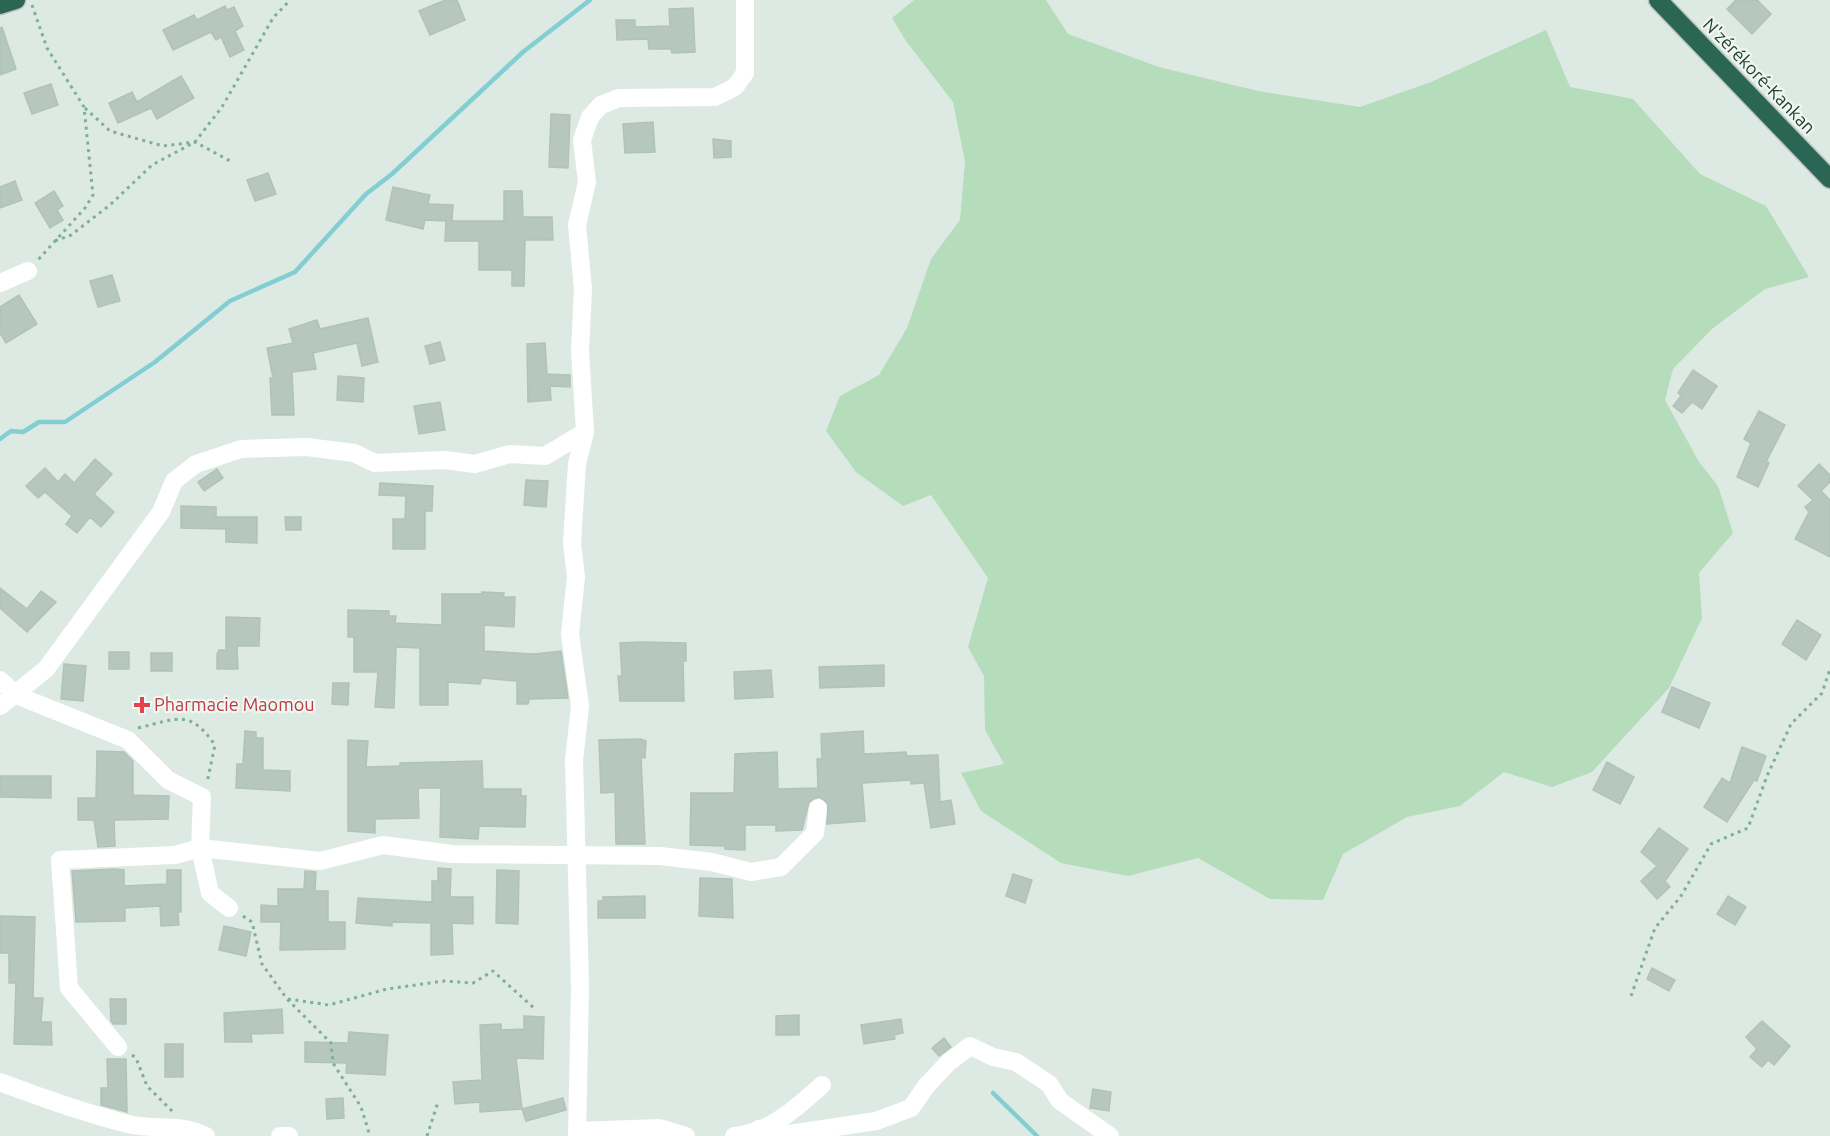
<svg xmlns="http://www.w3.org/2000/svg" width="1830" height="1136" font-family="Ubuntu,sans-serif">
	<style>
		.green { fill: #b5dcbb }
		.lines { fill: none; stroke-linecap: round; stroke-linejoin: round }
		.stream { stroke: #82ced2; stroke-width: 4.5 }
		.building { fill: #b6c7be; stroke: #b0c3b9; stroke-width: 1.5 }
		.highway-casing { stroke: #bcc4c1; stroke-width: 21 }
		.path { stroke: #7daf99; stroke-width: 3; stroke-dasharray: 3 4.5; stroke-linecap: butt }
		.minor { stroke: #fff; stroke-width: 18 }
		.highway { stroke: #2a6653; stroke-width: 18 }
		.health-dot { fill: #e0444e; stroke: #eef7f1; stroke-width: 2 }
		.labels { text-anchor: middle; stroke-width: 4.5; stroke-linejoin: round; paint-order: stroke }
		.street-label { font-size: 18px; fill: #1f3a2f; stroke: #eef7f1 }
		.health-label { font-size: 18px; fill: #be3a42; stroke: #eef7f1; text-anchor: start }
	</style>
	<rect width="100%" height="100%" fill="#ddeae3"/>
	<polygon class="green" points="914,0 1046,0 1068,34 1159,67 1258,91 1360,107 1431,82 1546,30 1570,87 1633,99 1700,174 1766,206 1809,277 1765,289 1712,329 1673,369 1665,400 1699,462 1718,486 1733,533 1699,573 1702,618 1669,688 1592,772 1552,787 1504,772 1460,806 1407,817 1343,854 1323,900 1270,899 1198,858 1128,876 1061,863 981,811 961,773 1004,764 985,730 984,676 968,647 988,578 931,495 903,506 856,472 826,431 840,396 879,375 907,328 931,259 960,220 965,161 953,102 906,41 892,18"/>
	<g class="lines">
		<g class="stream">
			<polyline points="0,439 11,431 23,432 39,422 65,422 155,362 230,301 295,272 366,194 392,174 523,52 590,0"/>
			<polyline points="993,1093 1037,1136"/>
		</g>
	</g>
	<g class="building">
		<polygon points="445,0 457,0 465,20 430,35 419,11"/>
		<polygon points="1736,0 1757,0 1771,14 1752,34 1727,9"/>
		<polygon points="225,6 227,10 234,7 243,26 235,31 244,50 230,57 221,37 216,40 211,32 173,50 163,30 194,15 197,20"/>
		<polygon points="693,8 695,52 672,53 671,49 649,49 648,39 617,40 616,20 635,20 635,27 670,26 669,9"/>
		<polygon points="2,27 16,69 0,75 0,28"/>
		<polygon points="181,76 194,98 157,119 151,108 118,123 109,103 132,92 137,102"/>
		<polygon points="51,84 58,105 32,114 24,93"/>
		<polygon points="551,114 570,115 568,168 549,167"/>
		<polygon points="653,122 655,152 625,153 623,124"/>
		<polygon points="713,139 731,141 731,157 714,158"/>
		<polygon points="268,173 276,194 255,201 247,180"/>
		<polygon points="15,181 22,200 0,208 0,187"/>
		<polygon points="393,187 430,195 428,204 453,205 452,221 504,221 504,191 522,191 523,217 552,217 553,240 525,240 524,286 512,286 512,270 479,270 479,241 445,241 446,221 425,220 423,229 386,220"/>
		<polygon points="54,191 63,206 57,210 63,220 50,228 35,203"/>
		<polygon points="112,275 120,301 98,307 90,281"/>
		<polygon points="19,295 37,324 6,343 0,333 0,307"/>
		<polygon points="368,318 378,362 362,366 357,343 313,353 316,369 292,372 294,415 272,415 270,378 273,378 267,348 293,343 289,329 317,320 320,329"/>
		<polygon points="440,342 445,360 430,364 425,346"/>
		<polygon points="545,343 547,374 570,375 570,387 550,386 551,400 528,402 527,344"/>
		<polygon points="1693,370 1717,386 1702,409 1692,402 1682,413 1673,406 1681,396 1678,393"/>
		<polygon points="338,376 364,378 363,402 337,400"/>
		<polygon points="440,402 445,430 419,434 414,406"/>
		<polygon points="1759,411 1785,425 1766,462 1769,463 1758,487 1737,477 1751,443 1744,439"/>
		<polygon points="95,459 112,474 94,494 114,512 101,527 90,517 77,533 66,524 72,516 45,492 38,498 26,486 45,468 58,482 65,474 74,483"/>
		<polygon points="1819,464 1830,475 1830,482 1821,491 1830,500 1830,557 1795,539 1809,512 1805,507 1813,500 1798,486"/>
		<polygon points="217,469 223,478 204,491 198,482"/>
		<polygon points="526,480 548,481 546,507 524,505"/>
		<polygon points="380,483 433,486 432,511 425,511 425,549 393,549 393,519 405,519 406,496 379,495"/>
		<polygon points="181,506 216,507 216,517 257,517 257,543 226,542 226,529 181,528"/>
		<polygon points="285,517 301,517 301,530 286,530"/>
		<polygon points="0,588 27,609 41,591 56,602 27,632 0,608"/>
		<polygon points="482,592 504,593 503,597 515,597 514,627 484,625 484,651 534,654 561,651 568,698 529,699 528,704 517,704 517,681 482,678 480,684 448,682 448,705 420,705 420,648 396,647 394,708 375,707 378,672 354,672 354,637 348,637 348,610 389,611 389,616 396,616 395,623 442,625 442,594 482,594"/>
		<polygon points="226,617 260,618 259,646 237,646 238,669 217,669 217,654 219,650 226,650"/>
		<polygon points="1797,620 1821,635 1806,660 1782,644"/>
		<polygon points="643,642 686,643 686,661 683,661 684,701 620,701 618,676 622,676 620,643"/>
		<rect x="109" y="652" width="20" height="17"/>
		<rect x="151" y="653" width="21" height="18"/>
		<polygon points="64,664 86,666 83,701 61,699"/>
		<polygon points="884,665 884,686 820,688 819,667"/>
		<polygon points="771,670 773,697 735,699 734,672"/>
		<polygon points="333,683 349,683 348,705 332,704"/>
		<polygon points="1672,687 1710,703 1699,728 1662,712"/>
		<polygon points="245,731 256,732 256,738 263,738 263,770 290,771 290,791 236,788 237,764 243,764"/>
		<polygon points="863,731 864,754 906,752 907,756 938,755 940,802 951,800 955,824 931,828 924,783 911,784 911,780 862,783 865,821 827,824 828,804 819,797 809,802 802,830 776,831 776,825 745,825 745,850 725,849 725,846 690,845 691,793 734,793 735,754 777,752 778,789 818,788 817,759 822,759 821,734"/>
		<polygon points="641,739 646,741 645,758 641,757 645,844 616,844 615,792 601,793 599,740"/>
		<polygon points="348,740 368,741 366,767 400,766 400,763 482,761 483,789 521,789 521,796 526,796 525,827 479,826 478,839 440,837 441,788 418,788 419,818 375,819 375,833 348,831"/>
		<polygon points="1742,747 1766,756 1757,781 1754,780 1727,822 1704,807 1722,778 1730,783"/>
		<polygon points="97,751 124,752 133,761 133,795 169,796 168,819 114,820 115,846 98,847 94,820 78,820 78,798 96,798"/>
		<polygon points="1607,762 1634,777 1620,804 1593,790"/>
		<polygon points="0,776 51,776 51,798 0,797"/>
		<polygon points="1659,828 1688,849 1665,881 1670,887 1657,899 1641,881 1657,866 1641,852"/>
		<polygon points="438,868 451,869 450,897 473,897 473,924 452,923 453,954 431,955 431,923 392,922 392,926 356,923 358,898 432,902 432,881 438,881"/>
		<polygon points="115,869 124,870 124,886 167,884 167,870 181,870 181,912 178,912 179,925 161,926 160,906 125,908 125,921 76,922 72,871"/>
		<polygon points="497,870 519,871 518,924 496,923"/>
		<polygon points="305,871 316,872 315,891 328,891 328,922 345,922 345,949 280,950 281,922 261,922 261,905 278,906 278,889 304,889"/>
		<polygon points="1013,874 1032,880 1025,903 1006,896"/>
		<polygon points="700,878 732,879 733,918 699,916"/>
		<polygon points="645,896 645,918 598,918 598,901 603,901 603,897"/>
		<polygon points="1728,896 1746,907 1735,925 1717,914"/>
		<polygon points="0,916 35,917 33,998 43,998 41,1022 51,1022 52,1045 14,1044 16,983 9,983 9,953 0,953"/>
		<polygon points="224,926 251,932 246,956 219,950"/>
		<polygon points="1652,968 1675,980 1669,991 1647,979"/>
		<polygon points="110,999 126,999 126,1024 113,1024 111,1021"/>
		<polygon points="282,1009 283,1033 251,1034 252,1042 225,1042 224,1013"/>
		<polygon points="799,1015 799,1035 776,1035 776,1016"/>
		<polygon points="524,1016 544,1017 543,1059 516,1058 522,1109 480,1112 480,1102 455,1104 453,1082 482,1080 480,1025 501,1024 501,1030 524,1029"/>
		<polygon points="901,1019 903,1033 894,1035 895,1039 864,1044 861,1025"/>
		<polygon points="1762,1021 1790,1046 1774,1065 1768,1060 1762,1067 1750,1057 1757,1049 1746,1037"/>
		<polygon points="349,1032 388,1035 385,1075 346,1073 347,1063 305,1062 305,1042 348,1043"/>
		<polygon points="944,1038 951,1047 939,1056 932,1048"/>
		<rect x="165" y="1044" width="18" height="33"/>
		<polygon points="107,1059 126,1059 127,1112 101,1105 101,1088 108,1088"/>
		<polygon points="1093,1089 1111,1092 1109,1111 1090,1108"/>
		<polygon points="343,1098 344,1118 327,1119 326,1099"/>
		<polygon points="563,1098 566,1110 526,1121 522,1109"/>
	</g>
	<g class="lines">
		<g class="highway-casing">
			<g id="highway">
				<polyline points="1658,0 1830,179"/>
				<polyline points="0,5 16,0"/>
			</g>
		</g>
		<g class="path">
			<polyline points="32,5 47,48 84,107 93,195 85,208 37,261"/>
			<polyline points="85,108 110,131 163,146 195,142 232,162"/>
			<polyline points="55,241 71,235 110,205 152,165 195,142 222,107 273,18 290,0"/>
			<path d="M138,728C177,719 189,708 215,745L207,783"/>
			<polyline points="243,916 252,922 262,964 287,999 331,1043 333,1063 361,1107 370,1136"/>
			<polyline points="1631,996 1655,928 1681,896 1711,844 1748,828 1767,776 1791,724 1822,693 1830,669"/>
			<polyline points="288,999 329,1005 387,989 444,981 473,983 493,971 534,1008"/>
			<polyline points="132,1055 136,1058 147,1086 173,1112"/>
			<polyline points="427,1136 438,1102"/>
		</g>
		<g class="minor">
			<polyline points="0,283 28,271"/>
			<polyline points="0,680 16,695 128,740 168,780 202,797 200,848 210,893 229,908"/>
			<polyline points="0,706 46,669 161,512 174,481 196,464 241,449 307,447 354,453 375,463 445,460 475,464 510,454 545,456 585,432"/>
			<polyline points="118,1047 69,988 60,860 175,855 200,848 320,861 383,845 452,854 660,856 712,862 751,872 781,867 815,833 818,808"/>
			<path d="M0,1082C42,1098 85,1113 128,1124C157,1131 177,1122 206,1136"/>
			<polyline points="759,1129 783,1135 876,1121 911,1108 927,1085 949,1062 970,1046 993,1057 1016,1062 1049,1084 1060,1101 1110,1136"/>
			<polyline points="577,1131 660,1128 686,1136"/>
			<polyline points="280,1136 289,1136"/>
			<polyline points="577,1136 580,987 574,760 580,706 570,634 576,577 572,543 577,464 585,432 580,351 583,289 577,225 587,182 582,140 590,117 601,105 619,98 715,97 735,87 745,73 745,0"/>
			<path d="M734,1136C770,1133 796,1108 822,1085"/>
		</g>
		<use href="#highway" class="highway"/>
	</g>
	<path class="health-dot" d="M139 696h6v6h6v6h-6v6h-6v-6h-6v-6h6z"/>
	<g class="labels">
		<g class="street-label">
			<text transform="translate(1759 76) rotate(46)" y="6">N'zérékoré-Kankan</text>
		</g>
		<g class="health-label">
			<text x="154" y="711">Pharmacie Maomou</text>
		</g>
	</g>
</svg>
